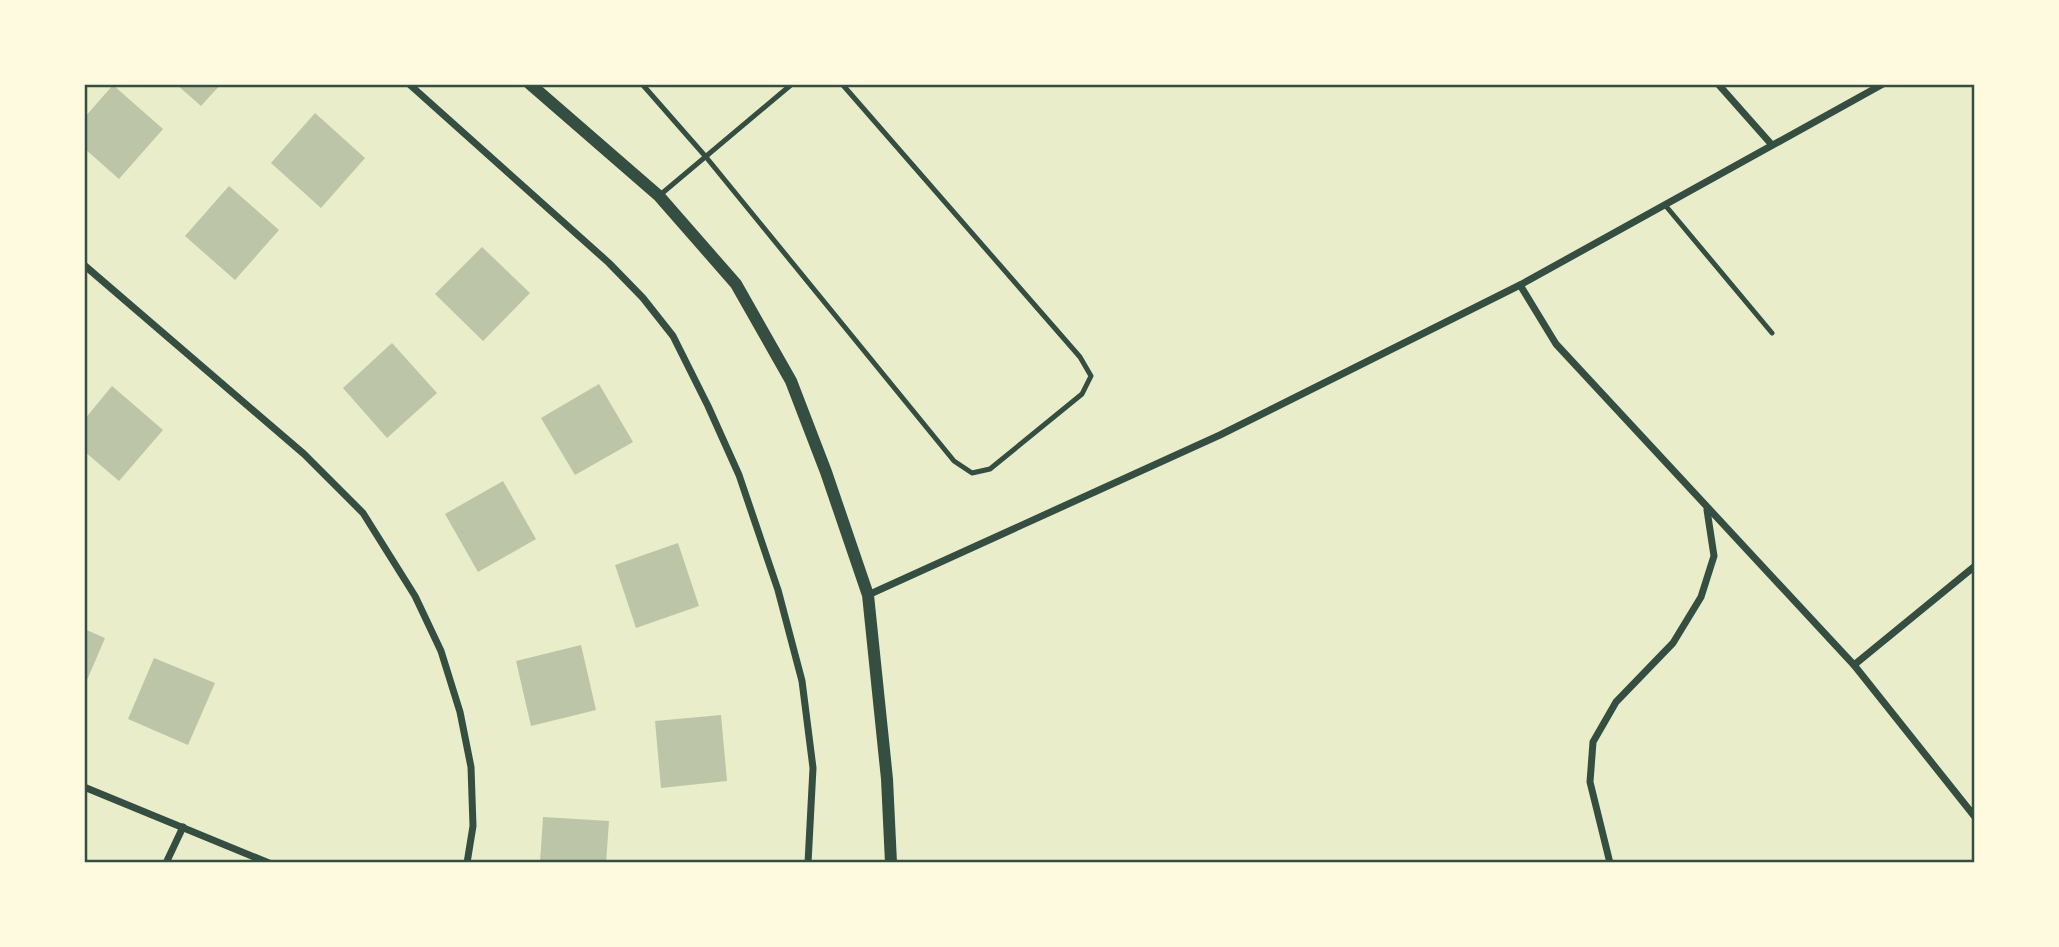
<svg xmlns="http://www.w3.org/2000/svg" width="2059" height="947" font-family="Karla,sans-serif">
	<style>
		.building { fill: #bcc5a7 }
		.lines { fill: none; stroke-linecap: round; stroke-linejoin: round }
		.service { stroke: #344e41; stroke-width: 5 }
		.minor { stroke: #344e41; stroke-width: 7 }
		.tertiary { stroke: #344e41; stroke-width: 12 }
		.neatline { fill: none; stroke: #344e41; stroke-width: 2.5 }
	</style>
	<rect width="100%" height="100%" fill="#e9edc9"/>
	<g class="building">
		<polygon points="176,84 221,84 201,106"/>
		<polygon points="113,85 163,129 119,179 84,148 84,118"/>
		<polygon points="315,113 365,158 321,208 271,163"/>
		<polygon points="229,186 279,230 235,280 185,236"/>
		<polygon points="482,247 530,293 483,341 435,294"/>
		<polygon points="392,343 437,393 387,438 343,388"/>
		<polygon points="599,384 633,442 575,475 541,418"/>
		<polygon points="112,386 163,430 119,481 84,451 84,420"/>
		<polygon points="503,481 536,539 478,572 445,514"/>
		<polygon points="678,543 699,606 636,628 615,565"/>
		<polygon points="84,629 105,638 84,687"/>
		<polygon points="581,645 596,710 531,726 516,661"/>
		<polygon points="154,658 215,683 188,745 128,719"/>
		<polygon points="721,715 727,781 661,788 655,721"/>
		<polygon points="543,817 609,821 606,863 540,863"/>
	</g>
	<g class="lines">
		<g class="service">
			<polyline points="642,84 706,157 954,461 972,473 990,469 1082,394 1091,376 1080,357 842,84"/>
			<polyline points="660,195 792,84"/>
			<polyline points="1665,205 1772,333"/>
		</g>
		<g class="minor">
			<polyline points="409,84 609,263 643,298 673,336 708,406 739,475 778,590 802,681 813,768 808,863"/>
			<polyline points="1718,84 1772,145"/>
			<polyline points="84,265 304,454 363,513 415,596 441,651 460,712 471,767 473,826 467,863"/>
			<polyline points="1520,285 1556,344 1854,665 1975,817"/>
			<polyline points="868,595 1220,435 1520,285 1883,84"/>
			<polyline points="1854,665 1975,566"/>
			<polyline points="84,787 269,863"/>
			<polyline points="166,863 183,827"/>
			<polyline points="1610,863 1590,782 1593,742 1616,702 1673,643 1701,597 1714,556 1707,510"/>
		</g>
		<polyline class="tertiary" points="530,84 659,196 736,284 791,381 826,472 868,595 887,779 891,863"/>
	</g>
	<rect width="2059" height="947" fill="none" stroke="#fefae0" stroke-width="172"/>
	<rect x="86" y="86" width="1887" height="775" class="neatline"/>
</svg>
